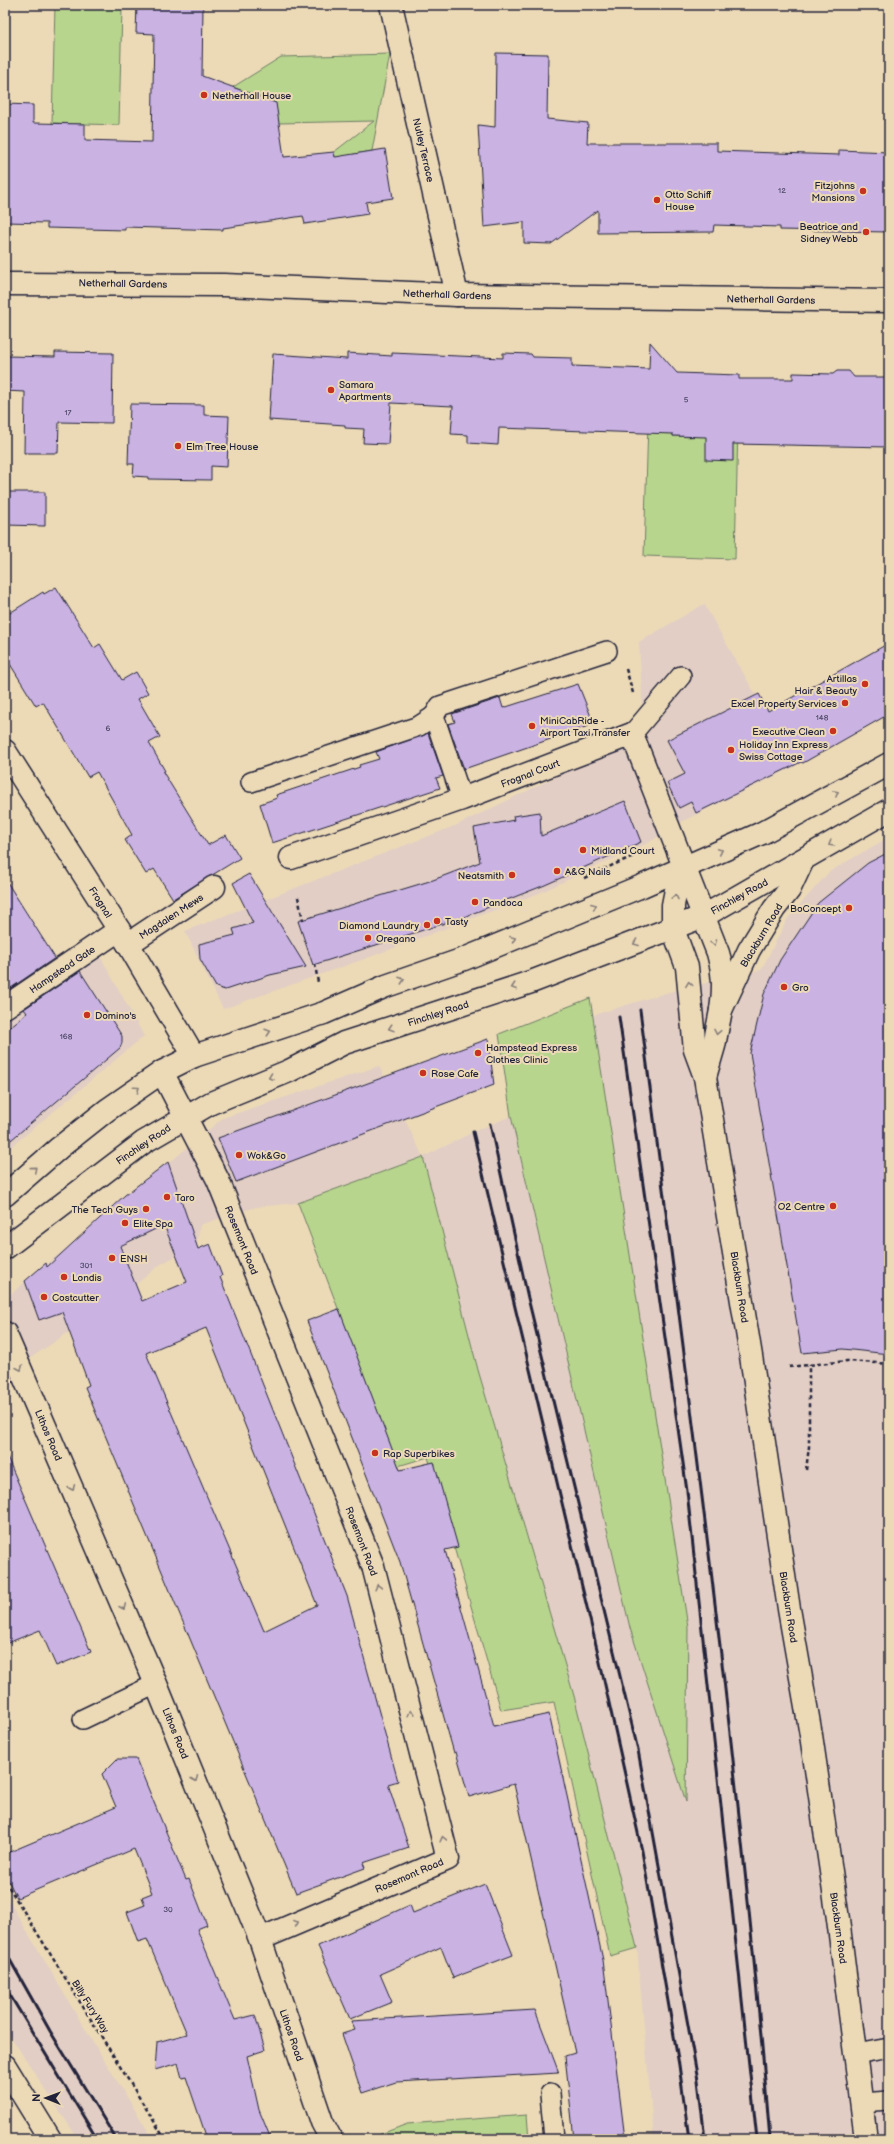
<svg xmlns="http://www.w3.org/2000/svg" width="894" height="2144" font-family="'Balsamiq Sans',sans-serif">
	<style>
		.built { fill: #e2cec4 }
		.green { fill: #b8d58d; stroke: #6d7c64 }
		.building { fill: #cab3e3; stroke: #22223b; fill-rule: evenodd }
		.lines { fill: none; stroke-linecap: round; stroke-linejoin: round }
		.lane-casing { stroke: #22223b; stroke-width: 22 }
		.street-casing { stroke: #22223b; stroke-width: 25 }
		.highway-casing { stroke: #22223b; stroke-width: 25 }
		.path { stroke: #22223b; stroke-width: 2.5; stroke-dasharray: 4 3; stroke-linecap: butt }
		.lane { stroke: #ecdab7; stroke-width: 19 }
		.street { stroke: #ecdab7; stroke-width: 22 }
		.highway { stroke: #ecdab7; stroke-width: 22 }
		.rail { stroke: #22223b; stroke-width: 3 }
		.oneway { stroke: #877e79 }
		.poi-dot { fill: #c8321e; stroke: #ecdab7; stroke-width: 1.5 }
		.labels { text-anchor: middle; stroke-width: 4; stroke-linejoin: round; paint-order: stroke }
		.number-label { font-size: 8px; fill: #4c4665 }
		.poi-label { font-size: 10px; fill: #22223b; stroke: #ecdab7; text-anchor: start }
		.street-label { font-size: 10px; fill: #22223b; stroke: #ecdab7 }
	</style>
	<rect width="100%" height="100%" fill="#ecdab7"/>
	<filter id="ink" filterUnits="userSpaceOnUse"><feTurbulence type="fractalNoise" baseFrequency=".025" numOctaves="2"/><feDisplacementMap in="SourceGraphic" scale="8" xChannelSelector="R" yChannelSelector="G"/><feConvolveMatrix kernelMatrix="1 2 1 2 8 2 1 2 1" color-interpolation-filters="sRGB"/></filter>
	<g filter="url(#ink)">
		<g class="built">
			<polygon points="704,604 796,766 685,820 648,843 537,894 370,957 223,1009 185,931 457,825 644,734 639,642"/>
			<polygon points="889,837 889,2139 654,2139 637,1948 574,1696 478,1370 423,1158 298,1203 256,1207 200,1225 197,1245 161,1264 117,1300 5,1375 5,1299 223,1118 379,1066 423,1157 473,1132 511,1116 499,1034 590,998 594,1015 669,992 761,970 788,918 829,872"/>
			<polygon points="93,943 144,1036 5,1152 5,1020"/>
			<polygon points="5,1894 85,2029 153,2139 78,2139 5,2028"/>
		</g>
		<g class="green">
			<polygon points="55,5 107,5 108,8 122,8 119,125 52,123"/>
			<polygon points="390,54 372,151 354,154 335,162 334,152 374,121 279,123 275,103 233,87 281,57"/>
			<polygon points="648,423 673,424 673,436 691,437 704,424 738,425 735,559 644,556"/>
			<polygon points="590,998 688,1627 686,1802 630,1628 511,1116 499,1034"/>
			<polygon points="423,1157 478,1370 574,1696 637,1948 610,1956 554,1702 501,1710 428,1457 398,1466 298,1203"/>
			<polygon points="527,2115 529,2139 368,2139 407,2124"/>
		</g>
		<g class="building">
			<polygon points="137,5 203,5 202,76 276,103 284,157 334,152 335,157 385,149 393,198 366,202 368,214 305,224 303,216 223,228 223,230 125,227 125,230 47,228 47,223 5,222 5,104 33,105 33,123 85,124 85,140 152,142 154,34 136,33"/>
			<polygon points="496,53 548,54 547,119 588,123 587,143 717,143 717,151 839,155 839,150 889,152 889,232 780,230 780,227 714,225 713,232 598,233 598,210 551,244 524,243 524,222 484,227 478,125 495,127"/>
			<polygon points="650,342 677,373 739,375 739,379 793,379 793,373 833,374 837,371 849,371 854,377 889,377 889,447 733,444 733,461 706,460 706,437 673,436 673,434 499,428 498,445 468,443 468,435 451,434 453,406 391,403 388,444 363,443 364,429 345,428 345,425 269,420 273,354 347,359 347,353 392,356 392,353 503,358 503,353 531,354 533,357 572,358 572,366 649,369"/>
			<polygon points="55,352 113,353 112,423 59,422 58,453 24,453 25,392 5,391 5,356 55,357"/>
			<polygon points="130,404 204,405 204,415 229,416 227,467 211,466 211,480 148,479 148,477 133,476 134,464 128,464"/>
			<polygon points="5,492 45,492 45,526 5,525"/>
			<polygon points="56,587 94,648 100,644 122,680 136,672 148,693 138,699 160,737 149,743 165,771 163,772 208,845 226,835 240,858 173,899 154,869 146,874 125,840 132,835 97,772 88,777 43,702 36,706 5,656 5,616 43,592 44,594"/>
			<polygon points="889,643 889,714 803,763 801,762 696,813 691,802 679,808 667,783 685,774 667,740 759,694 768,711"/>
			<polygon points="578,684 594,724 464,769 448,724 455,722 452,714 500,698 503,708"/>
			<polygon points="428,733 443,776 436,778 440,788 272,843 260,804 277,798 276,795 360,767 359,765 379,759 376,752"/>
			<polygon points="625,801 641,842 545,885 461,918 313,965 298,921 433,880 480,862 474,828 514,820 513,816 540,812 541,836"/>
			<polygon points="889,852 889,1354 843,1349 802,1353 750,1053 764,994 780,960 818,903 868,863"/>
			<polygon points="249,874 306,967 270,975 225,990 216,987 200,959 199,944 235,935 233,929 253,923 233,883"/>
			<polygon points="5,879 55,958 11,988 5,979"/>
			<polygon points="80,971 122,1036 122,1043 120,1048 5,1145 5,1031 27,1013 24,1009"/>
			<polygon points="488,1039 494,1085 236,1182 218,1138"/>
			<path d="M168,1162L198,1249L210,1244L222,1276L220,1277L347,1596L398,1781L388,1784L409,1848L363,1863L365,1868L296,1893L85,1387L89,1385L62,1312L39,1320L25,1281L46,1263L47,1267L125,1195ZM164,1225L187,1282L142,1301L120,1246ZM206,1328L317,1605L264,1631L146,1353Z"/>
			<polygon points="339,1309 400,1470 434,1462 458,1547 445,1550 494,1726 549,1714 603,1960 625,2139 574,2139 565,2056 575,2053 514,1784 469,1797 456,1752 454,1753 400,1562 307,1321"/>
			<polygon points="5,1452 91,1652 56,1666 40,1630 5,1644"/>
			<polygon points="117,1759 136,1759 186,1880 189,1879 207,1925 197,1929 235,2020 255,2015 265,2050 247,2056 259,2110 271,2139 207,2139 186,2077 182,2078 178,2063 155,2070 157,2042 187,2034 147,1939 138,1942 127,1912 145,1905 142,1897 152,1893 134,1849 17,1898 5,1874 5,1854 116,1807 102,1774"/>
			<polygon points="485,1884 513,1955 453,1978 441,1947 380,1974 392,2002 350,2019 318,1946 410,1905 413,1913"/>
			<polygon points="535,2010 559,2073 396,2082 362,2093 342,2034 355,2030 351,2021"/>
		</g>
		<g class="lines">
			<g class="lane-casing">
				<g id="lane">
					<polyline points="632,734 681,676"/>
					<polyline points="251,782 419,726 434,716"/>
					<polyline points="462,799 434,716 440,706 607,651"/>
					<polyline points="83,1719 156,1684"/>
					<polyline points="856,2054 889,2048"/>
					<polyline points="550,2094 554,2139"/>
					<polyline points="862,2103 889,2101"/>
				</g>
			</g>
			<g class="street-casing">
				<g id="street">
					<polyline points="391,5 457,295"/>
					<polyline points="5,284 224,285 457,295 889,301"/>
					<polyline points="5,751 128,944 194,1056"/>
					<path d="M291,858L462,799L632,734L718,953C724,973 724,989 721,1010"/>
					<polyline points="685,868 677,885 673,905 673,929 687,967 695,1050 705,1077 751,1356 789,1609 811,1735 838,1919 866,2139"/>
					<polyline points="128,944 214,887"/>
					<polyline points="5,1007 119,930"/>
					<polyline points="162,1072 218,1180 373,1566 448,1859 260,1939"/>
					<polyline points="705,1077 714,1046 721,1010 749,950 774,909 789,890 803,860"/>
					<polyline points="5,1333 156,1684 260,1939 322,2122 331,2139"/>
					<polyline points="5,2066 50,2139"/>
				</g>
			</g>
			<g class="highway-casing">
				<g id="highway">
					<polyline points="5,1195 59,1148 107,1110 162,1072 194,1056 324,1013 386,986 464,959 642,886 762,833 889,764"/>
					<polyline points="5,1248 144,1142 211,1103 289,1071 344,1043 531,982 704,916 889,810"/>
				</g>
			</g>
			<g class="path">
				<polyline points="626,669 633,693"/>
				<polyline points="584,878 649,849"/>
				<polyline points="298,897 303,920"/>
				<polyline points="315,964 318,983"/>
				<polyline points="789,1367 847,1361 889,1364"/>
				<polyline points="806,1470 809,1447 809,1364"/>
				<polyline points="5,1881 165,2139"/>
			</g>
			<use href="#lane" class="lane"/>
			<use href="#street" class="street"/>
			<use href="#highway" class="highway"/>
			<g class="rail">
				<path d="M640,1010C688,1385 739,1761 770,2139"/>
				<polyline points="619,1017 687,1491 757,2139"/>
				<polyline points="490,1124 528,1298 638,1750 698,2080 705,2139"/>
				<polyline points="473,1132 597,1649 642,1851 679,2065 689,2139"/>
				<polyline points="5,1951 50,2031 116,2139"/>
				<polyline points="5,1987 97,2139"/>
			</g>
		</g>
		<defs><path id="oneway-chevron" d="M-2-3.5L2.5 0L-2 3.5" fill="none" stroke-width="1.6" stroke-linecap="round" stroke-linejoin="round"/></defs>
		<g class="oneway">
			<use href="#oneway-chevron" transform="translate(836 793) rotate(-28)"/>
			<use href="#oneway-chevron" transform="translate(831 844) rotate(150)"/>
			<use href="#oneway-chevron" transform="translate(720 851) rotate(-25)"/>
			<use href="#oneway-chevron" transform="translate(675 897) rotate(-79)"/>
			<use href="#oneway-chevron" transform="translate(594 906) rotate(-23)"/>
			<use href="#oneway-chevron" transform="translate(513 939) rotate(-22)"/>
			<use href="#oneway-chevron" transform="translate(636 943) rotate(159)"/>
			<use href="#oneway-chevron" transform="translate(714 943) rotate(69)"/>
			<use href="#oneway-chevron" transform="translate(402 980) rotate(-19)"/>
			<use href="#oneway-chevron" transform="translate(689 984) rotate(-98)"/>
			<use href="#oneway-chevron" transform="translate(514 987) rotate(162)"/>
			<use href="#oneway-chevron" transform="translate(391 1028) rotate(162)"/>
			<use href="#oneway-chevron" transform="translate(268 1032) rotate(-18)"/>
			<use href="#oneway-chevron" transform="translate(717 1032) rotate(101)"/>
			<use href="#oneway-chevron" transform="translate(271 1077) rotate(159)"/>
			<use href="#oneway-chevron" transform="translate(137 1089) rotate(-35)"/>
			<use href="#oneway-chevron" transform="translate(34 1169) rotate(-41)"/>
			<use href="#oneway-chevron" transform="translate(20 1368) rotate(67)"/>
			<use href="#oneway-chevron" transform="translate(72 1488) rotate(67)"/>
			<use href="#oneway-chevron" transform="translate(378 1587) rotate(-104)"/>
			<use href="#oneway-chevron" transform="translate(123 1607) rotate(67)"/>
			<use href="#oneway-chevron" transform="translate(411 1713) rotate(-104)"/>
			<use href="#oneway-chevron" transform="translate(195 1779) rotate(68)"/>
			<use href="#oneway-chevron" transform="translate(443 1839) rotate(-104)"/>
			<use href="#oneway-chevron" transform="translate(296 1923) rotate(-23)"/>
		</g>
	</g>
	<g class="poi-dot">
		<circle cx="204" cy="95" r="4"/>
		<circle cx="863" cy="191" r="4"/>
		<circle cx="657" cy="200" r="4"/>
		<circle cx="866" cy="232" r="4"/>
		<circle cx="331" cy="390" r="4"/>
		<circle cx="178" cy="446" r="4"/>
		<circle cx="865" cy="684" r="4"/>
		<circle cx="845" cy="703" r="4"/>
		<circle cx="532" cy="726" r="4"/>
		<circle cx="833" cy="731" r="4"/>
		<circle cx="731" cy="750" r="4"/>
		<circle cx="583" cy="850" r="4"/>
		<circle cx="557" cy="871" r="4"/>
		<circle cx="512" cy="875" r="4"/>
		<circle cx="475" cy="902" r="4"/>
		<circle cx="849" cy="908" r="4"/>
		<circle cx="437" cy="921" r="4"/>
		<circle cx="427" cy="925" r="4"/>
		<circle cx="368" cy="938" r="4"/>
		<circle cx="784" cy="987" r="4"/>
		<circle cx="87" cy="1015" r="4"/>
		<circle cx="478" cy="1053" r="4"/>
		<circle cx="423" cy="1073" r="4"/>
		<circle cx="239" cy="1155" r="4"/>
		<circle cx="167" cy="1197" r="4"/>
		<circle cx="833" cy="1206" r="4"/>
		<circle cx="146" cy="1209" r="4"/>
		<circle cx="125" cy="1223" r="4"/>
		<circle cx="112" cy="1258" r="4"/>
		<circle cx="64" cy="1277" r="4"/>
		<circle cx="44" cy="1297" r="4"/>
		<circle cx="375" cy="1453" r="4"/>
	</g>
	<g class="labels">
		<g class="number-label">
			<text x="782" y="193">12</text>
			<text x="686" y="402">5</text>
			<text x="68" y="415">17</text>
			<text x="822" y="720">148</text>
			<text x="108" y="731">6</text>
			<text x="66" y="1039">168</text>
			<text x="86" y="1268">301</text>
			<text x="168" y="1912">30</text>
		</g>
		<g class="poi-label">
			<text x="212" y="99">Netherhall House</text>
			<text x="855" y="189" text-anchor="end">Fitzjohns<tspan x="855" dy="12">Mansions</tspan></text>
			<text x="665" y="198">Otto Schiff<tspan x="665" dy="12">House</tspan></text>
			<text x="858" y="230" text-anchor="end">Beatrice and<tspan x="858" dy="12">Sidney Webb</tspan></text>
			<text x="339" y="388">Samara<tspan x="339" dy="12">Apartments</tspan></text>
			<text x="186" y="450">Elm Tree House</text>
			<text x="857" y="682" text-anchor="end">Artillas<tspan x="857" dy="12">Hair &amp; Beauty</tspan></text>
			<text x="837" y="707" text-anchor="end">Excel Property Services</text>
			<text x="540" y="724">MiniCabRide -<tspan x="540" dy="12">Airport Taxi Transfer</tspan></text>
			<text x="825" y="735" text-anchor="end">Executive Clean</text>
			<text x="739" y="748">Holiday Inn Express<tspan x="739" dy="12">Swiss Cottage</tspan></text>
			<text x="591" y="854">Midland Court</text>
			<text x="565" y="875">A&amp;G Nails</text>
			<text x="504" y="879" text-anchor="end">Neatsmith</text>
			<text x="483" y="906">Pandoca</text>
			<text x="841" y="912" text-anchor="end">BoConcept</text>
			<text x="445" y="925">Tasty</text>
			<text x="419" y="929" text-anchor="end">Diamond Laundry</text>
			<text x="376" y="942">Oregano</text>
			<text x="792" y="991">Gro</text>
			<text x="95" y="1019">Domino's</text>
			<text x="486" y="1051">Hampstead Express<tspan x="486" dy="12">Clothes Clinic</tspan></text>
			<text x="431" y="1077">Rose Cafe</text>
			<text x="247" y="1159">Wok&amp;Go</text>
			<text x="175" y="1201">Taro</text>
			<text x="825" y="1210" text-anchor="end">O2 Centre</text>
			<text x="138" y="1213" text-anchor="end">The Tech Guys</text>
			<text x="133" y="1227">Elite Spa</text>
			<text x="120" y="1262">ENSH</text>
			<text x="72" y="1281">Londis</text>
			<text x="52" y="1301">Costcutter</text>
			<text x="383" y="1457">Rap Superbikes</text>
		</g>
		<g class="street-label">
			<text transform="translate(424 150) rotate(77)" y="4">Nutley Terrace</text>
			<text transform="translate(123 283) rotate(1)" y="4">Netherhall Gardens</text>
			<text transform="translate(447 294) rotate(2)" y="4">Netherhall Gardens</text>
			<text transform="translate(771 299) rotate(1)" y="4">Netherhall Gardens</text>
			<text transform="translate(530 773) rotate(-21)" y="4">Frognal Court</text>
			<text transform="translate(739 896) rotate(-29)" y="4">Finchley Road</text>
			<text transform="translate(101 902) rotate(58)" y="4">Frognal</text>
			<text transform="translate(171 916) rotate(-33)" y="4">Magdalen Mews</text>
			<text transform="translate(761 935) rotate(-59)" y="4">Blackburn Road</text>
			<text transform="translate(62 969) rotate(-34)" y="4">Hampstead Gate</text>
			<text transform="translate(438 1013) rotate(-18)" y="4">Finchley Road</text>
			<text transform="translate(143 1144) rotate(-34)" y="4">Finchley Road</text>
			<text transform="translate(242 1240) rotate(68)" y="4">Rosemont Road</text>
			<text transform="translate(740 1287) rotate(81)" y="4">Blackburn Road</text>
			<text transform="translate(49 1435) rotate(67)" y="4">Lithos Road</text>
			<text transform="translate(362 1541) rotate(69)" y="4">Rosemont Road</text>
			<text transform="translate(789 1607) rotate(81)" y="4">Blackburn Road</text>
			<text transform="translate(176 1733) rotate(68)" y="4">Lithos Road</text>
			<text transform="translate(409 1875) rotate(-23)" y="4">Rosemont Road</text>
			<text transform="translate(839 1928) rotate(82)" y="4">Blackburn Road</text>
			<text transform="translate(91 2006) rotate(58)" y="4">Billy Fury Way</text>
			<text transform="translate(292 2035) rotate(71)" y="4">Lithos Road</text>
		</g>
	</g>
	<rect width="894" height="2144" fill="none" stroke="#ecdab7" stroke-width="20"/>
	<rect x="10" y="10" width="874" height="2124" fill="none" stroke="#22223b" stroke-width="1.5" filter="url(#ink)"/>
	<g transform="translate(46 2098) rotate(271)" stroke="#ecdab7" stroke-width="3" paint-order="stroke">
	<path d="M0-3L7 15L0 10L-7 15Z" fill="#22223b"/>
	<text y="-6" font-size="11" font-weight="bold" text-anchor="middle" fill="#22223b">N</text>
	</g>
</svg>
